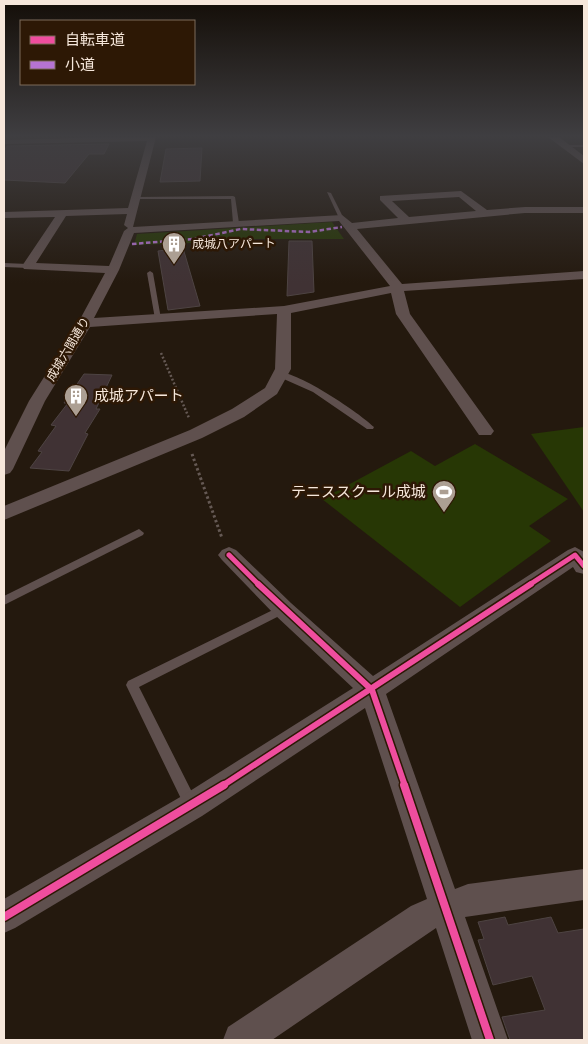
<svg xmlns="http://www.w3.org/2000/svg" width="588" height="1044" font-family="'Source Serif 4','Noto Sans JP',serif">
	<style>
		.green { fill: #273705 }
		.building { fill: #403234; stroke: #4e4443 }
		.lines { fill: none; stroke-linecap: round; stroke-linejoin: round }
		.path-far1 { stroke: #655954; stroke-width: 2.5; stroke-dasharray: 2 2; stroke-linecap: butt }
		.path { stroke: #655954; stroke-width: 3; stroke-dasharray: 2.5 2.5; stroke-linecap: butt }
		.service { fill: #5f504e; fill-rule: evenodd }
		.minor { fill: #5f504e; fill-rule: evenodd }
		.tertiary { fill: #5f504e; fill-rule: evenodd }
		.quiet { stroke: #b673d3; stroke-width: 2.5; stroke-dasharray: 4.5 2.5; stroke-linecap: butt }
		.cycleway-far2-casing { stroke: #2d1805; stroke-width: 8 }
		.cycleway-far1-casing { stroke: #2d1805; stroke-width: 9 }
		.cycleway-casing { stroke: #2d1805; stroke-width: 11 }
		.cycleway-far2 { stroke: #ef4d9e; stroke-width: 5 }
		.cycleway-far1 { stroke: #ef4d9e; stroke-width: 6 }
		.cycleway { stroke: #ef4d9e; stroke-width: 8 }
		.labels { text-anchor: middle; stroke-width: 5; stroke-linejoin: round; paint-order: stroke }
		.far-poi-label { font-size: 12px; fill: #f6e7db; stroke: #2d1805; text-anchor: start }
		.far-street-label { font-size: 12px; fill: #f6e7db; stroke: #2d1805 }
		.poi-label { font-size: 15px; fill: #f6e7db; stroke: #2d1805; text-anchor: start }
	</style>
	<rect width="100%" height="100%" fill="#24190e"/>
	<g class="green">
		<polygon points="332,222 344,239 255,239 198,247 193,243 134,245 137,234"/>
		<polygon points="584,427 584,512 531,434"/>
		<polygon points="475,444 568,499 529,526 551,541 460,607 322,499 411,451 435,466"/>
	</g>
	<g class="building">
		<polygon points="109,144 104,154 89,154 65,183 4,180 4,151 7,146"/>
		<polygon points="202,148 200,181 160,182 166,149"/>
		<polygon points="289,241 312,241 314,292 287,296"/>
		<polygon points="183,248 200,306 168,310 158,251"/>
		<polygon points="84,374 112,375 96,409 100,409 85,433 88,434 69,471 30,468 42,452 38,451 56,426 51,425 68,403 64,403"/>
		<polygon points="505,917 508,925 551,917 558,933 584,929 584,1040 510,1040 502,1017 545,1010 532,976 493,985 478,940 484,939 478,922"/>
	</g>
	<g class="lines">
		<polyline class="path-far1" points="161,353 189,418"/>
		<polyline class="path" points="192,454 222,538"/>
		<g class="service">
			<polygon points="564,145 584,145 584,147 565,147"/>
			<polygon points="327,192 331,193 344,219 339,218"/>
			<polygon points="233,196 235,197 239,223 236,225 233,223 231,199 137,199 135,198 137,197"/>
			<polygon points="4,263 28,264 31,266 28,268 4,267"/>
			<polygon points="150,271 153,273 161,319 158,321 155,319 147,273"/>
			<path d="M277,372C296,370 360,413 374,427L373,429H367L313,392L277,376Z"/>
			<polygon points="139,529 144,533 143,535 4,605 4,596"/>
			<polygon points="283,605 287,606 289,609 287,612 139,687 198,804 196,809 191,811 186,809 126,685 128,681"/>
		</g>
		<g class="minor">
			<path d="M107,137H156L133,227L342,215L352,223L398,218L380,200V196L461,191L487,210L525,207H584V213H525L357,229L402,284L584,271V279L404,291L410,314L494,431L491,435H479L396,314L391,293L291,313V369L277,394L244,417L202,438L4,520V506L190,430L232,409L265,388L275,369L277,314L90,327L45,401L13,469L10,473L4,475V451L29,401L78,323L105,273L24,269L22,266L55,217L4,218V212L128,208L147,141L4,144V140ZM459,197L476,211L409,217L392,201ZM127,214L124,225L128,228L124,231L109,266L36,263L66,216ZM339,221L390,286L284,306L94,318L119,270L134,233Z"/>
			<polygon points="229,547 236,550 291,603 373,676 568,550 575,547 584,552 584,574 576,572 573,567 386,694 455,889 468,884 584,869 584,900 465,917 508,1040 472,1040 436,928 272,1040 223,1040 228,1027 411,906 427,899 365,708 202,816 15,928 4,933 4,899 182,796 353,688 275,615 222,560 218,555 222,550"/>
		</g>
		<polygon class="tertiary" points="548,137 559,137 584,156 584,164"/>
		<polyline class="quiet" points="132,244 193,239 241,229 309,232 342,227"/>
		<g class="cycleway-far2-casing">
			<g id="cycleway-far2">
				<polyline points="229,555 259,585"/>
				<polyline points="529,585 575,555 584,566"/>
			</g>
		</g>
		<g class="cycleway-far1-casing">
			<g id="cycleway-far1">
				<polyline points="258,584 372,690 405,786"/>
				<polyline points="222,786 531,584"/>
			</g>
		</g>
		<g class="cycleway-casing">
			<g id="cycleway">
				<polyline points="404,785 490,1040"/>
				<polyline points="4,917 224,785"/>
			</g>
		</g>
		<use href="#cycleway-far2" class="cycleway-far2"/>
		<use href="#cycleway-far1" class="cycleway-far1"/>
		<use href="#cycleway" class="cycleway"/>
	</g>
	<linearGradient id="sky" x2="0" y2="1"><stop stop-color="#140e08"/><stop offset="0.48" stop-color="#3f3e41"/><stop offset="1" stop-color="#3f3e41" stop-opacity="0"/></linearGradient>
	<rect width="588" height="283" fill="url(#sky)"/>
	<defs>
		<g id="building-pin" transform="scale(1.25)"><path d="M0 17L-7.5 6A9.5 9.5 0 1 1 7.5 6Z" fill="#ac9f93" stroke="#2d1805"/><path d="M-4-6H4V6H1V3H-1V6H-4ZM-2.5-4.3h1.7v1.8h-1.7ZM.8-4.3h1.7v1.8H.8ZM-2.5-1h1.7V.8h-1.7ZM.8-1h1.7V.8H.8Z" fill="#fff"/></g>
		<g id="stadium-pin" transform="scale(1.25)"><path d="M0 17L-7.5 6A9.5 9.5 0 1 1 7.5 6Z" fill="#ac9f93" stroke="#2d1805"/><path d="M0-5a6.5 5 0 1 0 0 10a6.5 5 0 1 0 0-10ZM-3.5-1.8h7v3.6h-7Z" fill="#fff"/></g>
	</defs>
	<g fill-rule="evenodd">
		<use href="#building-pin" x="174" y="244"/>
		<use href="#building-pin" x="76" y="396"/>
		<use href="#stadium-pin" x="444" y="492"/>
	</g>
	<g class="labels">
		<g class="far-poi-label">
			<text x="192" y="248">成城八アパート</text>
		</g>
		<g class="far-street-label">
			<text transform="translate(68 349) rotate(-59)" y="4">成城六間通り</text>
		</g>
		<g class="poi-label">
			<text x="94" y="401">成城アパート</text>
			<text x="426" y="497" text-anchor="end">テニススクール成城</text>
		</g>
	</g>
	<rect width="588" height="1044" fill="none" stroke="#f6e7db" stroke-width="10"/>
	<rect x="20" y="20" width="175" height="65" fill="#2d1805" stroke="#7d6b5b"/>
	<rect x="30" y="36" width="25" height="8" fill="#ef4d9e" stroke="#7d6b5b"/>
	<text x="65" y="45" font-size="15" fill="#f6e7db">自転車道</text>
	<rect x="30" y="61" width="25" height="8" fill="#b673d3" stroke="#7d6b5b"/>
	<text x="65" y="70" font-size="15" fill="#f6e7db">小道</text>
</svg>
